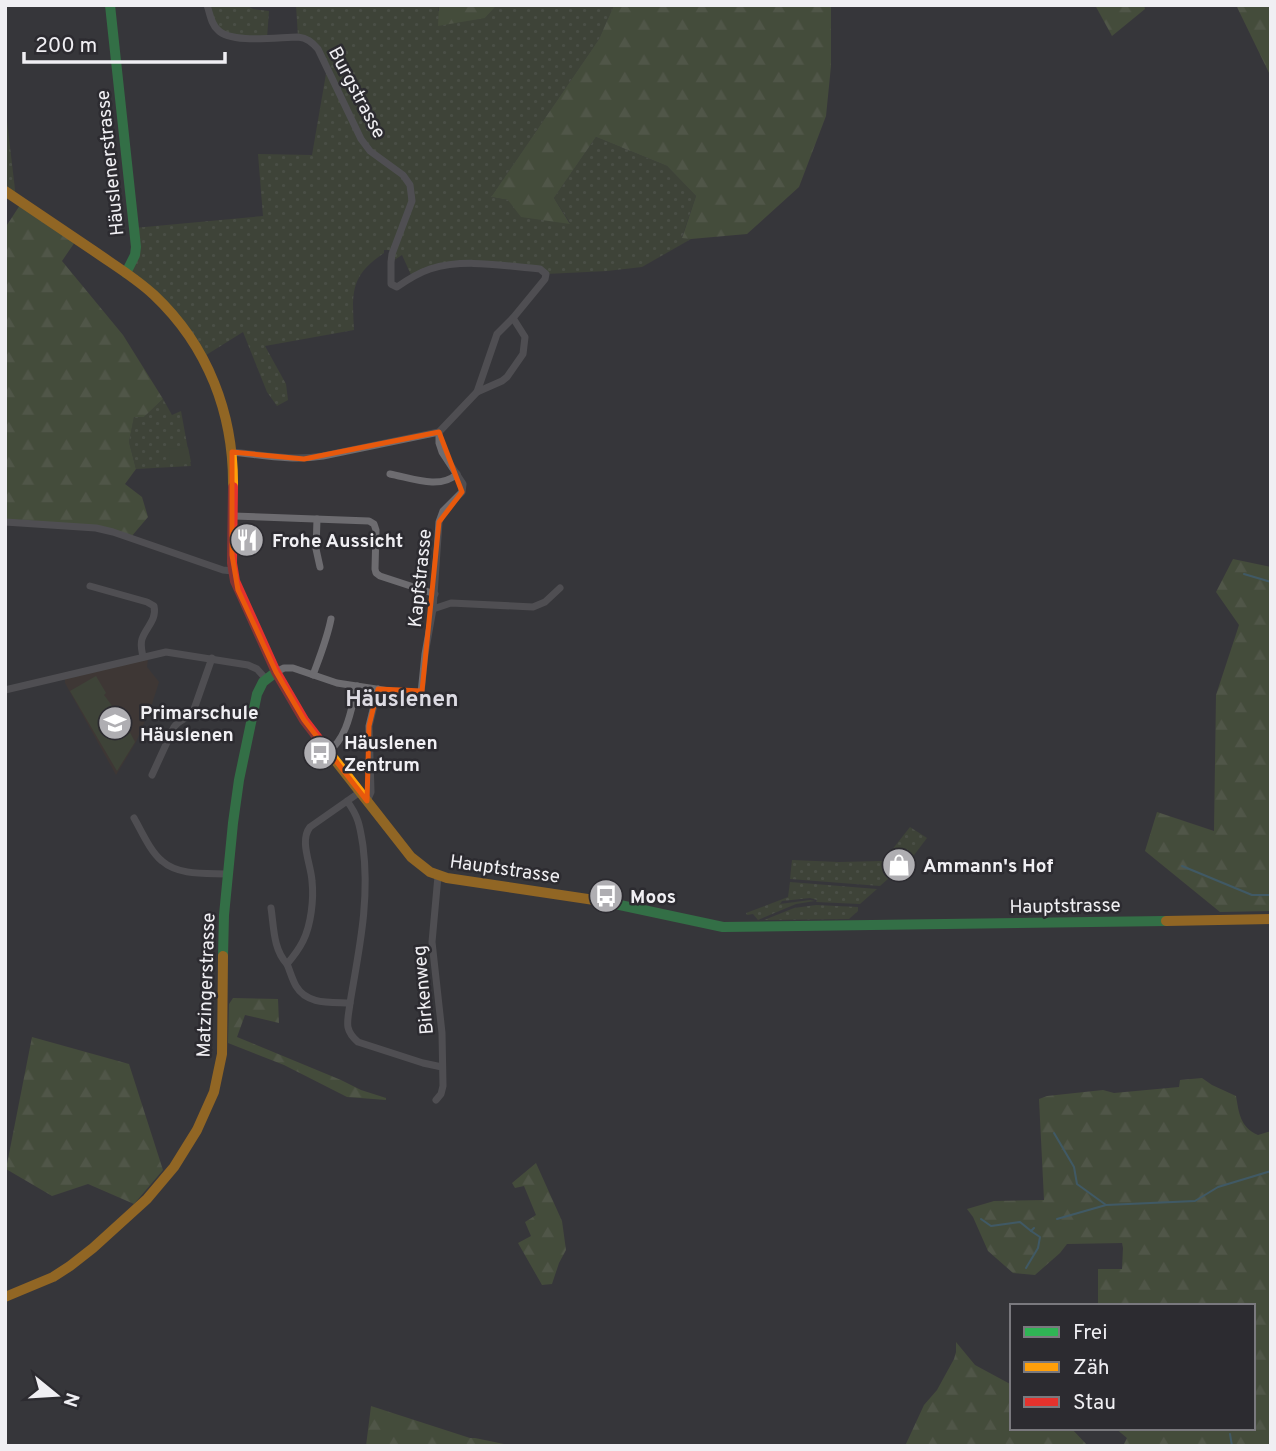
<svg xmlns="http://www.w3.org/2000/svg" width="1276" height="1451" font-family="Overpass,sans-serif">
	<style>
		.education { fill: #47392f }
		.green { fill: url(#green-dots) }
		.forest { fill: url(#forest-firs) }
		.pitch { fill: #475336 }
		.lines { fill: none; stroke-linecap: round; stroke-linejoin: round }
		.stream { stroke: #4c849a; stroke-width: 2 }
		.street { stroke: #6d6c70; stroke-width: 7 }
		.fast { stroke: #30b455; stroke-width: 10 }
		.slow { stroke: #ff9f0a; stroke-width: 10 }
		.jam { stroke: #e5322d; stroke-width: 10 }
		.marked { fill: none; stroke: #e8590c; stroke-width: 5; stroke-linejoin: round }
		.labels { text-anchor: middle; stroke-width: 5; stroke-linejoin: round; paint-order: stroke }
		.street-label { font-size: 19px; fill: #f0eff3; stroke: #2c2b30 }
		.poi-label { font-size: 19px; font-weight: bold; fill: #f0eff3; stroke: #2c2b30; text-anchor: start }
		.quarter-label { font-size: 23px; font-weight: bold; fill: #dddbe3; stroke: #2c2b30 }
	</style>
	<defs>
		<pattern id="green-dots" width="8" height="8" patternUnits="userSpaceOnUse" patternTransform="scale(1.75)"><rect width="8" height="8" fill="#475336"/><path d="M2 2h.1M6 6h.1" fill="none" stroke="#626c54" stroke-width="1.8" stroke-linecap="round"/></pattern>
		<pattern id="forest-firs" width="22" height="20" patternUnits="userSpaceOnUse" patternTransform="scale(1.75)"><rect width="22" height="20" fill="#56663d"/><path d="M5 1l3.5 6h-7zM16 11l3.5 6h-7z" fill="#6f7c5a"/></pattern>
	</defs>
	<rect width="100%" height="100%" fill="#37363a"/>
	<polygon class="education" points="148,659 147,667 159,682 152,704 136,742 116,775 65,683 65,679"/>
	<g class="green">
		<polygon points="207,5 246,5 253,9 269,11 267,38 236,38 219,31"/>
		<path d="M296,5H439L438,11L485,18L497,5H614L599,39L491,197L508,200L570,223L554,198L596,137L667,166L696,196L682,237L691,239L642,267L607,271L546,274L540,269L447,265L412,277L402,255L391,262L392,254L389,250H384V253C350,276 352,292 354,330L265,346L286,384L288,400L277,406L267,392L243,332L203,357L189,335L126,273L130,266L134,228L263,216L258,154L312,155L327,68L318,49L298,37Z"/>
		<polygon points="5,104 16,198 5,191"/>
		<polygon points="163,399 172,415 181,411 191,466 136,469 129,442 134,416 144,417"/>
		<polygon points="910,827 927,838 905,867 888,855"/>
		<polygon points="792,860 839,862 882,861 890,863 898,870 880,886 790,879"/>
		<polygon points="790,882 877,889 860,904 816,902 817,900 810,898 782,901 780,904 810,900 815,901 796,904 758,920 753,914 747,915 746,913 788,897"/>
		<polygon points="816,905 858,907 858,911 849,919 764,920 794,908"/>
	</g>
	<g class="forest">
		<polygon points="439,5 497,5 485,18 438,26"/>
		<polygon points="614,5 831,5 831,66 826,116 799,187 747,234 691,239 682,238 696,196 667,166 596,137 554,198 570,224 521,217 508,200 491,197 599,39"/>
		<polygon points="1095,5 1144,5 1145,9 1112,36"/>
		<polygon points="1236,5 1271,5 1271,77"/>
		<polygon points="22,202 77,239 62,261 123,335 163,399 144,417 134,417 129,442 136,469 125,484 142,497 148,517 131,537 113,532 5,522 5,228"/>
		<polygon points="1233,559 1271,567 1271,911 1220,912 1145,851 1157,812 1214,831 1216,695 1239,625 1216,592"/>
		<polygon points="233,998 278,999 279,1023 245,1015 237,1037 341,1080 361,1090 386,1098 386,1100 347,1097 284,1065 228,1043 229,1004"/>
		<polygon points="32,1037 129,1064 163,1170 134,1204 88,1184 52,1196 6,1169"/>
		<path d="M1202,1078L1212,1085L1236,1096C1239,1113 1240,1127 1258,1135L1271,1131V1446H1123L1127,1438L1115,1428H1253V1306H1098V1269H1122L1123,1248L1122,1243L1067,1244L1060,1253L1035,1275L1013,1273L988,1251L973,1217L967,1209L994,1201L1044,1200L1039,1099L1047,1096L1103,1090L1114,1093L1179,1087L1180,1080Z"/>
		<polygon points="536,1163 562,1221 566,1250 559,1263 552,1284 542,1285 518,1243 531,1236 525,1222 536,1215 524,1186 515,1188 512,1183"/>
		<polygon points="956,1342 975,1365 1012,1385 1012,1428 1071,1428 1088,1446 905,1446 924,1405 937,1390 954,1359 956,1352"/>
		<polygon points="371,1406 470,1438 475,1438 513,1446 366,1446"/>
	</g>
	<g class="pitch">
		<polygon points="188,447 191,462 170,463 169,449"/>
		<polygon points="96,676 106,693 104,695 125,723 135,742 117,771 70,691"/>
	</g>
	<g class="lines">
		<g class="stream">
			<polyline points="1244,574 1271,582"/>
			<polyline points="1182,866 1252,895 1271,895"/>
			<polyline points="1054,1133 1074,1167 1077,1184 1106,1205 1195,1201 1218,1187 1271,1171"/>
			<polyline points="981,1219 991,1226 1020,1222 1031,1231"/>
			<polyline points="1057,1219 1106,1205"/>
			<polyline points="1026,1268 1038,1248 1040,1237 1031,1231 1034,1228"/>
			<polyline points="1230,1434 1232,1446"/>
		</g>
		<g class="street">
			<path d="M207,5C210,14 211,24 218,30C231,44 279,37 298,37C307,38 312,42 318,49L361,139L370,151L403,175L410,185L412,201L392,254L391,262V284L397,287C407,280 418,273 430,269C465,258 504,266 540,269L546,274L545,279L513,318L497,334L477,392L439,432L323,456C291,461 264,455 232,452"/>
			<polyline points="477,392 502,381 507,377 523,354 525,337 513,318"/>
			<path d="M390,474C411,478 440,490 457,474"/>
			<polyline points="233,516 369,521 374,524 376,530 375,569 376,573 380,576 435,594"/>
			<polyline points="317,519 316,549 320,567"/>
			<polyline points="5,522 96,528 113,532 223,570 233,571"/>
			<path d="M90,586L147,602L154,606C157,620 146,627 142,639C140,645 142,651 143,657"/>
			<polyline points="433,609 451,603 533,607 545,602 560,588"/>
			<polyline points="276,672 284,668 293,668 337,683 415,695 421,693 425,654 433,609 439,522 443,511 462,492 463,484 442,452 439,443 439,432"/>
			<path d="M313,675C320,656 327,639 331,619"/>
			<polyline points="5,690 166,652 248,665 257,669 266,679"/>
			<path d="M328,752C348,737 351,709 357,686"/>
			<path d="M152,775L174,727C179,720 187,719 193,712L212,658"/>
			<path d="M347,801C359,817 360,827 363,846C370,901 359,949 350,1003C331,1002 307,1005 296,986C292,979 290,971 287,964C293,957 299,949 303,941C311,925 314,899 312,881C311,864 299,841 310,827L360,792"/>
			<polyline points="367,801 371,792 369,726 378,689"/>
			<path d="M134,818C142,832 150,851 162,861C179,876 207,873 228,874"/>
			<path d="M271,908C274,927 273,949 287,964"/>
			<path d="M350,1003C348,1021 343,1029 358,1042L423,1063L442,1067"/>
			<polyline points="436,1100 441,1094 443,1086 442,1033 432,942 438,876"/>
		</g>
		<g class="fast">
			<polyline points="110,5 136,247 135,255 126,273"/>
			<polyline points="601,901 723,927 1166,921"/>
			<polyline points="223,956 224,915 233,823 239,780 257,694 263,682 276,672"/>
		</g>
		<g class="slow">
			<path d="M5,191C35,211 64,231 94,251C114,265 136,278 154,295C208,346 234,414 233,487"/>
			<polyline points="324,746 411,857 430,872 447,878 601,901"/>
			<polyline points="1166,921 1271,919"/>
			<polyline points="5,1297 53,1277 70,1266 93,1248 147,1199 174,1167 197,1130 214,1092 222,1054 223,956"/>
		</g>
		<polyline class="jam" points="233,487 232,563 235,581 276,672 304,720 324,746"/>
	</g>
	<path d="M0 0H1276V1451H0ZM439,432L462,492L439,522L422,691L378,689L369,726L367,801L304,720L276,672L238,590L232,555V452L304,459Z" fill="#37363a" fill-opacity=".55" fill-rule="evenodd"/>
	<path class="marked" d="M439,432L462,492L439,522L422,691L378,689L369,726L367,801L304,720L276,672L238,590L232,555V452L304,459Z"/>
	<defs>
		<g id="restaurant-disc" transform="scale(1.75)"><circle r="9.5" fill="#afaeb2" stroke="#2c2b30"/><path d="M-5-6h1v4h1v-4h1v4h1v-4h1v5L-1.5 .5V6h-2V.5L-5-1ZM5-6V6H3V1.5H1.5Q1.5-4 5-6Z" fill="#fff"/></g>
		<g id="school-disc" transform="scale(1.75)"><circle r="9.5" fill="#afaeb2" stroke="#2c2b30"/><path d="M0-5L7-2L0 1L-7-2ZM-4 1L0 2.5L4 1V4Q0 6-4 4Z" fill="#fff"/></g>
		<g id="bus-disc" transform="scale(1.75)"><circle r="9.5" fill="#afaeb2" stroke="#2c2b30"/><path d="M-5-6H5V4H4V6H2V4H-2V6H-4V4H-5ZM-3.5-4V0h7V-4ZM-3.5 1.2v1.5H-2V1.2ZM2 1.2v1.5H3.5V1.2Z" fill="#fff"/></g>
		<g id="shop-disc" transform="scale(1.75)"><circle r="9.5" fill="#afaeb2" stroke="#2c2b30"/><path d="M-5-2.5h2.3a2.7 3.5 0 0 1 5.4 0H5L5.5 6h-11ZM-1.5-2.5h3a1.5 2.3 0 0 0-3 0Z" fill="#fff"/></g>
	</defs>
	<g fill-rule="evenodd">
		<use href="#restaurant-disc" x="247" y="540"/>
		<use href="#school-disc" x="115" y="723"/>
		<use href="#bus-disc" x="320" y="753"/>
		<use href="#shop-disc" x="899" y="865"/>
		<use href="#bus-disc" x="606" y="896"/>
	</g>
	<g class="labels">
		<g class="street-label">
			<text transform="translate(358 92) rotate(62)" y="7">Burgstrasse</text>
			<text transform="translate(109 163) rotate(-96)" y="7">Häuslenerstrasse</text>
			<text transform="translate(419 578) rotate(-84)" y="7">Kapfstrasse</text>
			<text transform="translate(505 868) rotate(8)" y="7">Hauptstrasse</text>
			<text transform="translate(1065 905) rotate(-1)" y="7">Hauptstrasse</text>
			<text transform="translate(205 985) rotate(-88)" y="7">Matzingerstrasse</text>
			<text transform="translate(422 990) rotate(-95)" y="7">Birkenweg</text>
		</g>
		<g class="poi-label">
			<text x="272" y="547">Frohe Aussicht</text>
			<text x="140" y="719">Primarschule<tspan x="140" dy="22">Häuslenen</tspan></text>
			<text x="344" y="749">Häuslenen<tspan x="344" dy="22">Zentrum</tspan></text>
			<text x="923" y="872">Ammann's Hof</text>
			<text x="630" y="903">Moos</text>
		</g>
		<g class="quarter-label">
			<text x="402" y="706">Häuslenen</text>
		</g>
	</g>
	<rect width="1276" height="1451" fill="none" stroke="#f0eff3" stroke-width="14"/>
	<rect x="1010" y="1304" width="245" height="126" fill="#2c2b30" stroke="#7a797e" stroke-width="2"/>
	<rect x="1024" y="1327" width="35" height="10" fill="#30b455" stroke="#7a797e" stroke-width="2"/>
	<text x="1073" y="1339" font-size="21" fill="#f0eff3">Frei</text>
	<rect x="1024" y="1362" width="35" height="10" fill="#ff9f0a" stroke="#7a797e" stroke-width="2"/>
	<text x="1073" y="1374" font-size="21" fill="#f0eff3">Zäh</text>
	<rect x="1024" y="1397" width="35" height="10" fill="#e5322d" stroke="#7a797e" stroke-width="2"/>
	<text x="1073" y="1409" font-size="21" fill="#f0eff3">Stau</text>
	<g transform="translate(56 1395) rotate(108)" stroke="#2c2b30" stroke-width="5" paint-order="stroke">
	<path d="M0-5L12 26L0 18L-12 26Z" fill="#f0eff3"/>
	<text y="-10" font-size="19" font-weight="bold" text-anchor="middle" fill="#f0eff3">N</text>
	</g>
	<path d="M24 52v10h201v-10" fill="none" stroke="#f0eff3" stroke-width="3.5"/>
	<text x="35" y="52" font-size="21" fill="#f0eff3" stroke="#2c2b30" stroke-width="5" paint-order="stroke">200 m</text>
</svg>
